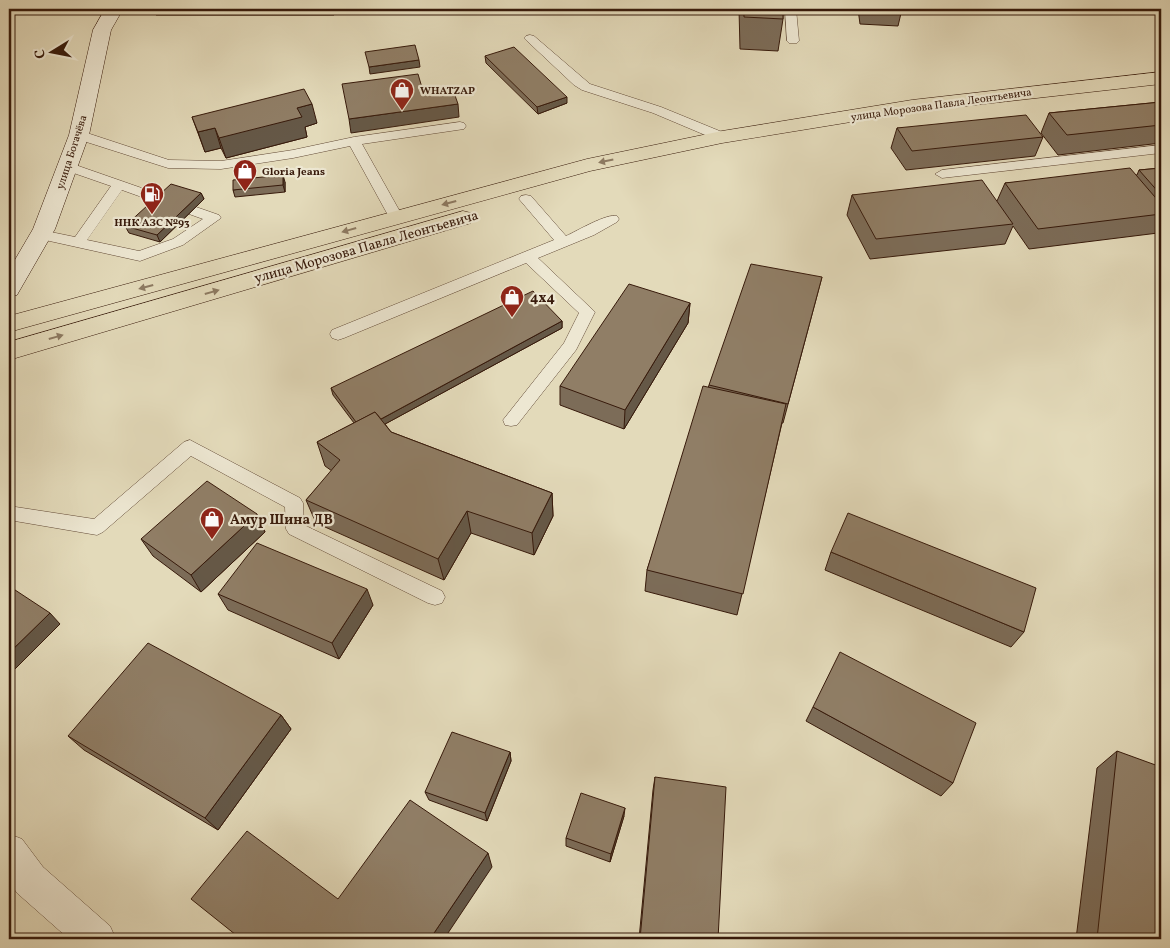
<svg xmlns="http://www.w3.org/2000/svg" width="1170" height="948" font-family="Vollkorn,serif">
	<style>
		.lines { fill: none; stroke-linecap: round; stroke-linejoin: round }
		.lane-casing { stroke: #624a37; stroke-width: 1 }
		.street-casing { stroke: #624a37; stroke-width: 1 }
		.secondary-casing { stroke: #371a0b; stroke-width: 1 }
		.primary-casing { stroke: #371a0b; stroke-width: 1 }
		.lane { fill: #ede7d2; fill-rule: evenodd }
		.street { fill: #ede7d2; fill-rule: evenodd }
		.secondary { fill: #ede7d2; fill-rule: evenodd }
		.primary { fill: #e3daba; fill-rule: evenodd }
		.wall { fill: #7c6c58; stroke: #371a0b }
		.shaded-wall { fill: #655847; stroke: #371a0b }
		.building { fill: #907e66; stroke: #371a0b }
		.oneway { fill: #8d7a62 }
		.labels { text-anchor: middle; stroke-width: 4.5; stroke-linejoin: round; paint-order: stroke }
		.far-poi-label { font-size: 11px; font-weight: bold; fill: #371a0b; stroke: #ede7d2; text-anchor: start }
		.far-street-label { font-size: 11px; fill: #371a0b; stroke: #ede7d2 }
		.street-label { font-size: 14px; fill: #371a0b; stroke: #ede7d2 }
		.poi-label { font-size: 14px; font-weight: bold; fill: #371a0b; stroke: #ede7d2; text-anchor: start }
	</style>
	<rect width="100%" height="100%" fill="#e3daba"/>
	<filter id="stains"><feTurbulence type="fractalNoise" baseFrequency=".004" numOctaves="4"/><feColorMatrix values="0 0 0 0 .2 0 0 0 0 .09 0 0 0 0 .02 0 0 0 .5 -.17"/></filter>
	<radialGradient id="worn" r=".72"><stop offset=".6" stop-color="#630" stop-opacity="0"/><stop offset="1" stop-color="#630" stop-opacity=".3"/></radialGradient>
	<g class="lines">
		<g class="lane-casing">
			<g id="lane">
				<polygon points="785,9 796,9 799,41 797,43 789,43 787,41"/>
				<polygon points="530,35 534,36 590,84 661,107 727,134 728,137 722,141 717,140 653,113 582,90 574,85 526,40 524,38 526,36"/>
				<polygon points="460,122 464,123 466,126 464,129 362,144 403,217 401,220 391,220 389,217 350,146 293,158 221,169 168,168 74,138 73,135 79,131 84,132 169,160 221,161 293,150 354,137"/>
				<polygon points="1161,145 1161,153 942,178 935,174 942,170"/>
				<path d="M67,162L219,215L221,218L183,245L140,261L36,238L34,235L36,232L41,230L75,237L111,186L62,169L60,166L62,163ZM122,190L203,219L173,239L139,251L87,240Z"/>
				<path d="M526,195L531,196L566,236C577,231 607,213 617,216L619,219L617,222L594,235L538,258L595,312L576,350L517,425L511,426L505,425L503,420L564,343L579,313L526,263L344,338L338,340L332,338L330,334L332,330L554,240L519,199L521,196Z"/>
				<polygon points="190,440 300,498 303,503 304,525 442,591 445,597 442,603 435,605 428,603 289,534 286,529 285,507 191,456 103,532 97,535 9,520 9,506 94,519 184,442"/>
			</g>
		</g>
		<g class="street-casing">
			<polygon id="street" points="9,834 22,839 43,867 110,926 116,939 69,939 17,893 9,881"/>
		</g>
		<g class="secondary-casing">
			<polygon id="secondary" points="105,9 123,9 111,30 89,135 55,229 17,295 9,297 9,270 33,229 69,135 93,30"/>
		</g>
		<g class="primary-casing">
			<g id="primary">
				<polygon points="1161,72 1161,84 912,112 722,143 590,171 9,332 9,316 587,159 722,131 912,100"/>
				<polygon points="463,211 471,213 474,218 471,223 9,360 9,342"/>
			</g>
		</g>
		<use href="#lane" class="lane"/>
		<use href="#street" class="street"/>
		<use href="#secondary" class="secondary"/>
		<use href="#primary" class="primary"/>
	</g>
	<g class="wall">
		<polygon points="154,9 336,9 334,15 156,15"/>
		<polygon points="739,9 783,9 783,19 778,51 740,49"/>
		<polygon points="858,9 902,9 898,26 860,24"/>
		<polygon points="485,56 567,103 538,114 486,63"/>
		<polygon points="1161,102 1161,143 1058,155 1041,133 1049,113"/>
		<polygon points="192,117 317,123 305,127 307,137 226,158 221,148 205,152"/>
		<polygon points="897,128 1043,137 1035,156 906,170 891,148"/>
		<polygon points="1161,168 1161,226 1158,233 1029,249 1013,226 1005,244 870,259 847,215 852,195 997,201 1005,183 1137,175 1139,170"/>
		<polygon points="285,182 285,192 235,197 233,190"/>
		<polygon points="201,193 204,199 160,242 129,233 125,226"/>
		<polygon points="822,277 783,423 782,423 737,615 645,591 647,570 709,385"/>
		<polygon points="690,303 688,323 624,429 560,405 560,386"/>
		<polygon points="562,321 562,328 385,424 391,432 552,493 553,516 534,555 471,533 444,580 316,523 306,500 332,471 325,466 317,442 354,423 333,395 331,388"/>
		<polygon points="257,514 265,532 201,592 153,556 141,539"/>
		<polygon points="831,552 1024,632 1011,647 825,570"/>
		<polygon points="218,594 373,605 339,659 228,610"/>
		<polygon points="813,707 953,783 941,796 806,721"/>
		<polygon points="281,715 291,729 218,830 84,750 68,736"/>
		<polygon points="1117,751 1161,939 1076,939 1097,768"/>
		<polygon points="510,752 511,761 487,821 429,800 425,792"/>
		<polygon points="655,777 718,939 639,939 653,790"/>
		<polygon points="624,816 610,862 566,846 566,838"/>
	</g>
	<g class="shaded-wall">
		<polygon points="333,9 336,9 334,15"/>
		<polygon points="419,60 420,67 370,74 369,67"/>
		<polygon points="567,97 567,103 538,114 537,107"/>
		<polygon points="312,104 317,123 305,127 307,137 226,158 219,138 297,108"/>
		<polygon points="458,104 459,117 351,133 349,119"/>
		<polygon points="215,128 221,148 205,152 198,132"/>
		<polygon points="283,175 285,182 285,192 283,185"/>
		<polygon points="201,193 204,199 160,242 157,235"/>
		<polygon points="690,303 688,323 624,429 625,410"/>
		<polygon points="562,321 562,328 363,436 361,430"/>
		<polygon points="552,493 553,516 534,555 532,533"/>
		<polygon points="467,511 471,533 444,580 438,559"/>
		<polygon points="257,514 265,532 201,592 191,575"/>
		<polygon points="367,589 373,605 339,659 332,643"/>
		<polygon points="50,613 60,624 9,675 9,653"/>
		<polygon points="281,715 291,729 218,830 205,818"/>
		<polygon points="510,752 511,761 487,821 485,813"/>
		<polygon points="625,808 624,816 610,862 611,854"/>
		<polygon points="488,853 492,867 444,939 430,939"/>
		<polygon points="285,934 292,939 277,939"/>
	</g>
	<g class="building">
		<polygon points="744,9 783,9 783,19 744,17"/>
		<polygon points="415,45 419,60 369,67 365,52"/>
		<polygon points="514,47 567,97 537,107 485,56"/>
		<polygon points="418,74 423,91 452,87 458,104 349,119 342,84"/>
		<polygon points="304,89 312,104 297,108 302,117 219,138 215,128 198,132 192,117"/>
		<polygon points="1161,102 1161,125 1067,135 1049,113"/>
		<polygon points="1026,115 1043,137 912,151 897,128"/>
		<polygon points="1130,168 1161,204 1161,214 1038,229 1005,183"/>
		<polygon points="1161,168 1161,195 1139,170"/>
		<polygon points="283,175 283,185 233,190 233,180"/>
		<polygon points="982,180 1013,224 876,239 852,195"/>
		<polygon points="171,184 201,193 157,235 125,226"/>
		<polygon points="751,264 822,277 788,404 709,385"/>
		<polygon points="629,284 690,303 625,410 560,386"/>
		<polygon points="533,291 562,321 381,419 375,412 356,422 331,388"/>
		<polygon points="703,386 786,404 743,594 647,570"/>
		<polygon points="375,412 391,432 552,493 532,533 467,511 438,559 306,500 340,460 317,442"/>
		<polygon points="207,481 257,514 191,575 141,539"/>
		<polygon points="848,513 1036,588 1024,632 831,552"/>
		<polygon points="257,543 367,589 332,643 218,594"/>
		<polygon points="9,586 50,613 9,653"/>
		<polygon points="148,643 281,715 205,818 68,736"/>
		<polygon points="840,652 976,723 953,783 813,707"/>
		<polygon points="452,732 510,752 485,813 425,792"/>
		<polygon points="1117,751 1161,767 1161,939 1097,939"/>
		<polygon points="655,777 726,787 718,939 640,939"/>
		<polygon points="581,793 625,808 611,854 566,838"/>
		<polygon points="410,800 488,853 430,939 292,939 285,934 277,939 241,939 191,899 247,831 338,899"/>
	</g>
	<defs><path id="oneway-solid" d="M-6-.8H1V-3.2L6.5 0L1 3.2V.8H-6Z" transform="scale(1.25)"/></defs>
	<g class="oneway">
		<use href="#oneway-solid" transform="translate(606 161) rotate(168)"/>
		<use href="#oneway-solid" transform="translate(449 203) rotate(165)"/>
		<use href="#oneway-solid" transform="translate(349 230) rotate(164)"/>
		<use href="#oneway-solid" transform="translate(146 287) rotate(165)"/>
		<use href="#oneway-solid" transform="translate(212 292) rotate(-16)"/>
		<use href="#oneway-solid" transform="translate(56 337) rotate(-16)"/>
	</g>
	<defs>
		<g id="shop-pin" transform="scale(1.25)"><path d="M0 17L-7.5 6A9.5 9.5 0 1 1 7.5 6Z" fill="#8f2418" stroke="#ede7d2"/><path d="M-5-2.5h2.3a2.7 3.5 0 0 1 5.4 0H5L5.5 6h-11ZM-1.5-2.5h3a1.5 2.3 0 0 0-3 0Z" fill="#fff"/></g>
		<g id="fuel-pin" transform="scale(1.25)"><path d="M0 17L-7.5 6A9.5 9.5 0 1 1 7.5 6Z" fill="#8f2418" stroke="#ede7d2"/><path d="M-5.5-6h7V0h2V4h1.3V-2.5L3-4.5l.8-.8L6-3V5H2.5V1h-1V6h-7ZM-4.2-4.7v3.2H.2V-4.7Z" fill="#fff"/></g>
	</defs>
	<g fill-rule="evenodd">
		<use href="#shop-pin" x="402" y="90"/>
		<use href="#shop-pin" x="245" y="171"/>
		<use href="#fuel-pin" x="152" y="194"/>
		<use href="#shop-pin" x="512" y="297"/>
		<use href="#shop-pin" x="212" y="519"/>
	</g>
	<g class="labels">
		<g class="far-poi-label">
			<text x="420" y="94">WHATZAP</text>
			<text x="262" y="175">Gloria Jeans</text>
			<text x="152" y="226" text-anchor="middle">ННК АЗС №93</text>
		</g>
		<g class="far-street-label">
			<text transform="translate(941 104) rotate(-8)" y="4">улица Морозова Павла Леонтьевича</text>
			<text transform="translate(71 152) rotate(-72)" y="4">улица Богачёва</text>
		</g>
		<g class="street-label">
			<text transform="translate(366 246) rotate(-16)" y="5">улица Морозова Павла Леонтьевича</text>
		</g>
		<g class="poi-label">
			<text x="530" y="302">4х4</text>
			<text x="230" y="524">Амур Шина ДВ</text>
		</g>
	</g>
	<rect width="1170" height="948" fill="none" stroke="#e3daba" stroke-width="30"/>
	<rect x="10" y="10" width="1150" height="928" fill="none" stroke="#371a0b" stroke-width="2.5"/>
	<rect x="15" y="15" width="1140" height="918" fill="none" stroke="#371a0b"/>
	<g transform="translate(52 52) rotate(260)" stroke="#ede7d2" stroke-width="4" paint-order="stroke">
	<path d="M0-4L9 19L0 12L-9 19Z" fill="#371a0b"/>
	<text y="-8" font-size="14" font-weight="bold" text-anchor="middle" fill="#371a0b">С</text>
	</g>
	<rect width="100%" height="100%" filter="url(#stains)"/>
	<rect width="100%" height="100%" fill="url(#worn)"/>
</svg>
